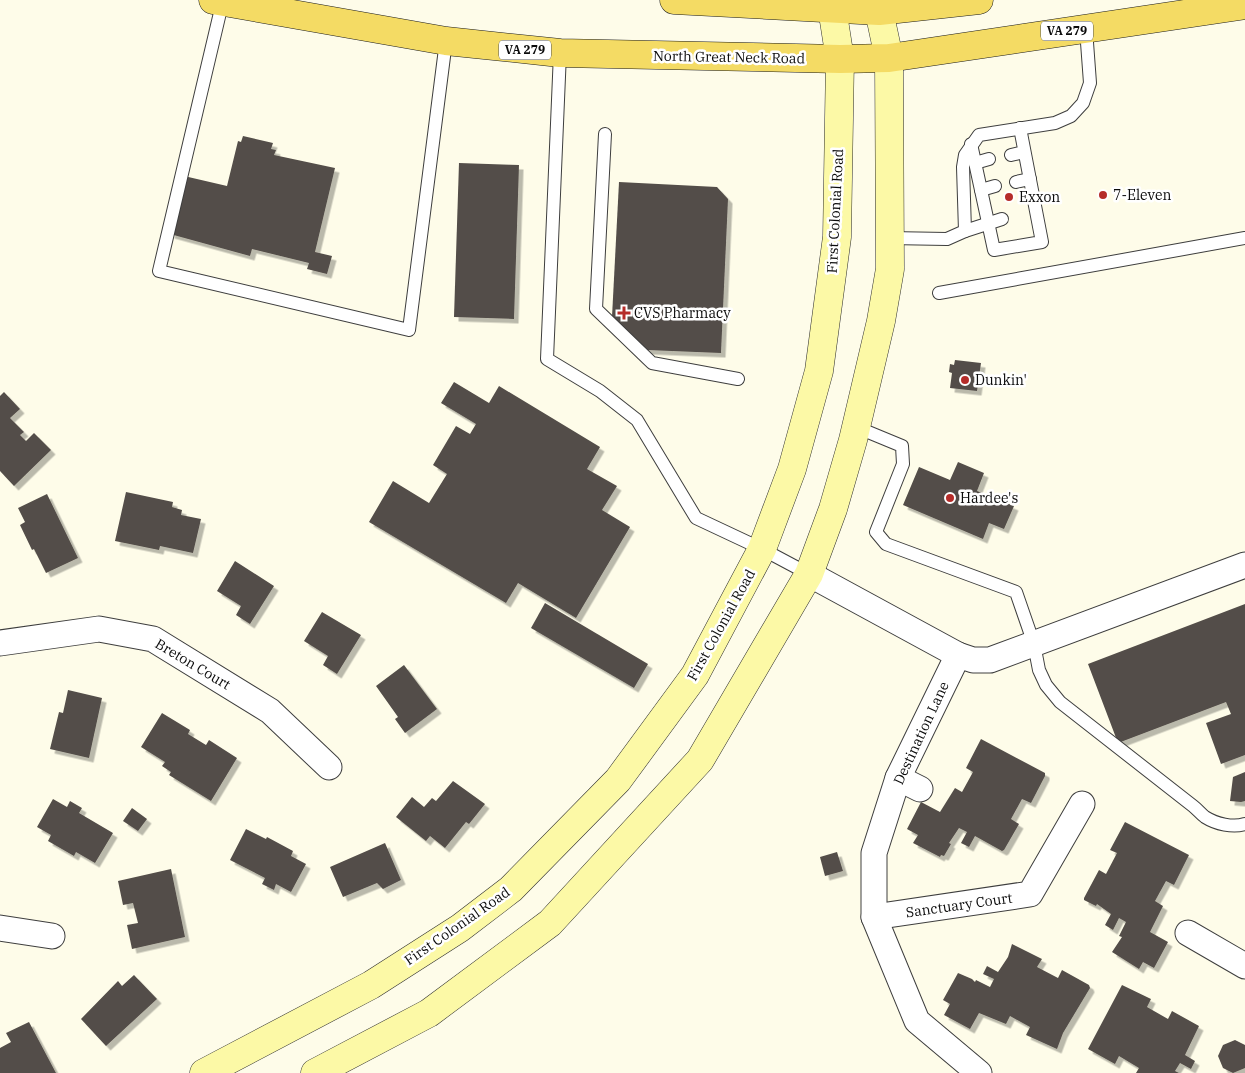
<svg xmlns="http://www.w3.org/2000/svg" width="1245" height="1073" font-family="'IBM Plex Serif',serif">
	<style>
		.building { fill: #534d48; filter: url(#shadow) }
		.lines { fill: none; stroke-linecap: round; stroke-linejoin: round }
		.service-casing { stroke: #3e3e3e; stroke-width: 14 }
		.minor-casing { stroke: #3e3e3e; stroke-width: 27 }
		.secondary-casing { stroke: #2d2d2d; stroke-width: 29 }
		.primary-casing { stroke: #1c1c1c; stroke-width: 29 }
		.service { stroke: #fff; stroke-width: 12 }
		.minor { stroke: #fff; stroke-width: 25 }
		.secondary { stroke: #fcf9a6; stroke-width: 28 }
		.primary { stroke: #f4db64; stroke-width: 28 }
		.poi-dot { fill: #b52c29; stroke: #fff; stroke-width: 2 }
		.labels { text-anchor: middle; stroke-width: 5; stroke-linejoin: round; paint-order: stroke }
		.shield { fill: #fff; stroke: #545454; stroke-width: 1 }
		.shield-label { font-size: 12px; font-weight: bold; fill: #0b0b0b }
		.street-label { font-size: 14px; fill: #0b0b0b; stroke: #fff }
		.poi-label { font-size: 14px; fill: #0b0b0b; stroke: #fff; text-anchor: start }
	</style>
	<defs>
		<filter id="shadow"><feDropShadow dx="4.5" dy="4.5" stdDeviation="0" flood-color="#0004"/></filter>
	</defs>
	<rect width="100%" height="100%" fill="#fefce9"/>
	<g class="building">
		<polygon points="243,136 273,143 271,149 276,150 274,155 335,168 315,252 332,256 327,274 307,269 309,263 252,249 250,256 170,234 184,176 227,186 238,141 241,142"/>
		<polygon points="459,163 519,165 514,319 454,317"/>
		<polygon points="619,182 717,187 728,199 721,353 647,350 612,317"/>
		<polygon points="955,360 981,363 977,391 950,388 952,373 949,372 950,364 954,365"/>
		<polygon points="454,382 489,403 499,386 600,447 587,469 617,486 602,510 630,527 576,618 518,583 506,603 369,522 393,481 429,503 447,474 433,465 456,426 470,434 476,424 441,403"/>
		<polygon points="4,392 20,409 10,418 24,432 20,435 26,441 34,433 51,450 14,486 0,471 0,396"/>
		<polygon points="958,462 984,473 977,491 1014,506 1004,529 989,523 983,539 903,505 919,467 950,480"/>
		<polygon points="126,492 173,502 172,507 182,510 181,515 201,519 193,553 160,546 159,550 115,541"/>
		<polygon points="47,494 78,558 46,573 34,549 32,550 20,525 25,522 18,508"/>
		<polygon points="235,561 274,586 250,624 236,615 241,606 217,591"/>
		<polygon points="545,603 648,664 634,688 531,628"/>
		<polygon points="1245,604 1245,755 1221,764 1206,723 1231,714 1226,702 1118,743 1088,664"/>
		<polygon points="322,612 361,635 337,674 323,665 328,656 304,641"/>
		<polygon points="404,665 437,709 405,733 395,719 398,717 376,686"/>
		<polygon points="68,690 102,698 89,758 50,749 59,712 63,713"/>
		<polygon points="162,713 190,730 188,734 206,745 209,740 237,758 211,801 169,775 171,772 162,766 165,762 141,747"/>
		<polygon points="981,739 1045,773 1045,776 1031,803 1022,799 1011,819 1019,824 1004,850 1002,851 975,836 969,847 961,843 967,832 959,828 949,843 951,844 944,856 941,855 940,857 913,843 918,835 907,829 921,802 940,812 955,788 962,792 973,772 966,768"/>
		<polygon points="1245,772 1245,801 1241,802 1230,801 1233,777"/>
		<polygon points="453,781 485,804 469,824 466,822 445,848 430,836 426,841 396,817 412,797 424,807 432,798 436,801"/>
		<polygon points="53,799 67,807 70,801 82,808 79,813 113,833 95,863 76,852 74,856 48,841 51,835 37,827"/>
		<polygon points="132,808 147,819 138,831 123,821"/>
		<polygon points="1125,822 1189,855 1174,885 1166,881 1155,901 1163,906 1150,932 1168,942 1154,968 1143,962 1139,969 1112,952 1122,937 1119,936 1126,922 1119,918 1113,930 1105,925 1111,914 1097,904 1096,906 1084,900 1084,898 1099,870 1106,874 1117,853 1110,850"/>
		<polygon points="246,829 266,839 267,837 293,851 291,856 306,864 291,892 276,884 274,890 262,884 265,878 230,860"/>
		<polygon points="385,843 401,880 383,889 377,883 343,897 330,867"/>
		<polygon points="837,852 843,871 825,876 820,857"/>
		<polygon points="171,869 185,937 132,949 127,925 138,923 133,903 123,905 118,881"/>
		<polygon points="1012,944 1042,959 1037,967 1058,978 1062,970 1089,985 1090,988 1063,1033 1057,1049 1026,1035 1030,1027 1010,1016 1006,1024 979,1013 970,1029 944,1015 950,1004 943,1000 958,973 972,979 975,982 976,980 990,987 994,979 983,974 987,966 998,972 1008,957"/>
		<polygon points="134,975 157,999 106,1046 81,1019 118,981 122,986"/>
		<polygon points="1122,985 1151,999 1147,1007 1168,1019 1172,1011 1199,1026 1185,1055 1195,1061 1191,1069 1180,1063 1175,1071 1179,1073 1136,1073 1139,1068 1119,1056 1115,1064 1088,1049"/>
		<polygon points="29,1022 56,1073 0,1073 0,1048 11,1042 6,1033"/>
		<polygon points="1235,1040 1245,1045 1245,1068 1233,1073 1223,1068 1218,1056 1223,1045"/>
	</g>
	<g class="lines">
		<g class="service-casing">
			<g id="service">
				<polyline points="223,0 159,271 409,330 446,41"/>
				<polyline points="560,53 547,359 600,391 637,420 696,518 762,549 809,574"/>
				<polyline points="605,134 596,309 652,363 738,379"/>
				<polyline points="971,144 994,250 1042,242 1020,128"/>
				<polyline points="1011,155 1024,152"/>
				<polyline points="975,163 989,159"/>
				<polyline points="1016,182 1030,179"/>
				<polyline points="981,190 995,186"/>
				<polyline points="965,231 1002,219"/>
				<polyline points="889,238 947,239 965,231 963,167 965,155 979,135 1055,123 1071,116 1083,103 1090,83 1086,29"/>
				<polyline points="939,293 1245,238"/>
				<path d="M856,427L902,446L903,464L876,532L886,544L1016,592L1034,644L1039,670L1046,685L1060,702L1193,806C1197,809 1201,814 1205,817C1216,824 1233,828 1245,824"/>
			</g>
		</g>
		<g class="minor-casing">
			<g id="minor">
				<polyline points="809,574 958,655 973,660 990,660 1245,565"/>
				<polyline points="0,643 99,629 153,639 270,711 329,767"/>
				<polyline points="958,655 898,778 874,853 874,917 917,1021 979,1073"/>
				<polyline points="898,778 920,789"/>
				<polyline points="874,917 1030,894 1082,804"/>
				<polyline points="0,928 52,936"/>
				<polyline points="1188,933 1245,966"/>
			</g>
		</g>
		<g class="secondary-casing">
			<g id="secondary">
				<polyline points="204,1073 371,985 460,928 511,889 618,780 695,675 762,549 792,469 819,371 837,237 840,59 832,8"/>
				<polyline points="315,1073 429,1013 550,923 700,760 809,574 833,509 853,440 881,321 890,269 889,58 879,11"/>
			</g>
		</g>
		<g class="primary-casing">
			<g id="primary">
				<polyline points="213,0 446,41 560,53 840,59 889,58 1245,5"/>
				<polyline points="674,0 879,11 979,0"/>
			</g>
		</g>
		<use href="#service" class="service"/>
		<use href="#minor" class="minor"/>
		<use href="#secondary" class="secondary"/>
		<use href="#primary" class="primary"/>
	</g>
	<g class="poi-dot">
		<circle cx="1103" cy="195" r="5"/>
		<circle cx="1009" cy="197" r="5"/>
		<path d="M621.5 305.5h5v5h5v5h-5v5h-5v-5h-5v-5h5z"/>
		<circle cx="965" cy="380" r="5"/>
		<circle cx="950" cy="498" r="5"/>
	</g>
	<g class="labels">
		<g class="shield">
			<rect x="1041" y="21.5" width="52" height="19" rx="4"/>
			<rect x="499" y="40.5" width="52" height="19" rx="4"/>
		</g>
		<g class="shield-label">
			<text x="1067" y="35">VA 279</text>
			<text x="525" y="54">VA 279</text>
		</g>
		<g class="street-label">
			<text transform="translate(729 57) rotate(1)" y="5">North Great Neck Road</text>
			<text transform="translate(835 211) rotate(-87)" y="5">First Colonial Road</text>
			<text transform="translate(721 625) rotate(-61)" y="5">First Colonial Road</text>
			<text transform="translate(193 664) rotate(31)" y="5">Breton Court</text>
			<text transform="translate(921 733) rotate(-65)" y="5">Destination Lane</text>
			<text transform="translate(959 905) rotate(-8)" y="5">Sanctuary Court</text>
			<text transform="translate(457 926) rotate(-35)" y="5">First Colonial Road</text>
		</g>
		<g class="poi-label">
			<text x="1113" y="200">7-Eleven</text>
			<text x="1019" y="202">Exxon</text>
			<text x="634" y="318">CVS Pharmacy</text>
			<text x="975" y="385">Dunkin'</text>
			<text x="960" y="503">Hardee's</text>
		</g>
	</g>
</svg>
